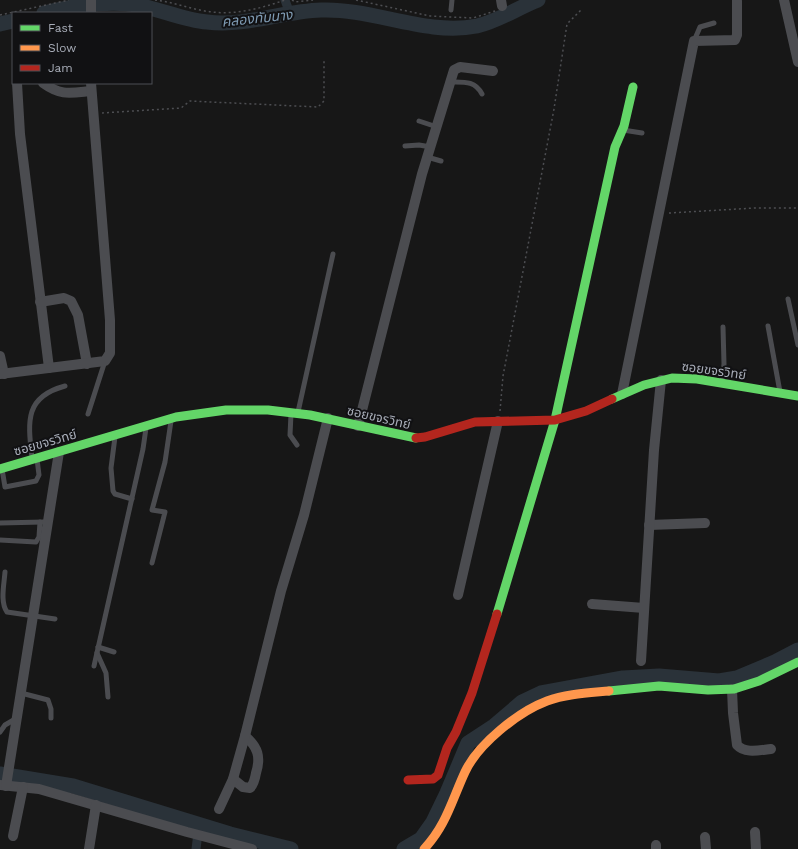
<svg xmlns="http://www.w3.org/2000/svg" width="798" height="849" font-family="'Work Sans','Noto Sans Thai',sans-serif">
	<style>
		.lines { fill: none; stroke-linecap: round; stroke-linejoin: round }
		.canal { stroke: #2a3239; stroke-width: 9 }
		.river { stroke: #2a3239; stroke-width: 15 }
		.path { stroke: #4d4e52; stroke-width: 1.5; stroke-dasharray: 2 3; stroke-linecap: butt }
		.lane { stroke: #4b4c50; stroke-width: 5 }
		.street { stroke: #4b4c50; stroke-width: 10 }
		.fast { stroke: #63d668; stroke-width: 9 }
		.slow { stroke: #ff974d; stroke-width: 9 }
		.jam { stroke: #b3261e; stroke-width: 9 }
		.labels { text-anchor: middle; stroke-width: 4; stroke-linejoin: round; paint-order: stroke }
		.street-label { font-size: 13px; fill: #a8adb8; stroke: #111113 }
		.water-label { font-size: 14px; font-style: italic; fill: #7f9bb3; stroke: #111113 }
	</style>
	<rect width="100%" height="100%" fill="#171717"/>
	<g class="lines">
		<g class="canal">
			<polyline points="285,0 290,14"/>
			<polyline points="196,849 199,825"/>
		</g>
		<g class="river">
			<path d="M44,13C73,6 107,0 137,5C160,9 183,20 207,22C246,27 283,11 321,10C373,8 425,36 477,26C499,21 517,8 538,0"/>
			<polyline points="0,24 13,21"/>
			<polyline points="0,774 73,786 230,834 291,849"/>
			<polyline points="404,849 421,839 433,822 447,793 468,743 494,726 522,702 541,693 623,678 659,676 719,681 737,678 775,662 798,650"/>
		</g>
		<g class="path">
			<path d="M155,0C174,2 193,10 212,12C237,15 262,8 285,0"/>
			<polyline points="292,0 295,2 313,0"/>
			<polyline points="356,0 430,16 473,18 495,11"/>
			<polyline points="0,15 69,0"/>
			<polyline points="102,113 181,108 190,101 318,107 324,101 324,59"/>
			<polyline points="669,213 755,208 798,208"/>
			<polyline points="500,411 503,376 554,109 567,24 581,10"/>
		</g>
		<g class="lane">
			<polyline points="451,10 452,0"/>
			<polyline points="694,41 700,27 714,23"/>
			<path d="M452,82C465,82 475,81 482,94"/>
			<polyline points="419,121 437,127"/>
			<polyline points="623,130 642,133"/>
			<polyline points="405,146 419,145 431,147"/>
			<polyline points="427,157 441,161"/>
			<polyline points="788,299 798,345"/>
			<polyline points="768,326 780,392"/>
			<polyline points="722,382 724,364 723,327"/>
			<polyline points="298,412 333,254"/>
			<polyline points="88,414 105,361"/>
			<polyline points="291,414 290,435 297,445"/>
			<polyline points="115,437 111,468 113,491 115,494 132,499"/>
			<path d="M32,458C28,422 24,397 65,386"/>
			<polyline points="2,469 5,487 36,481 39,475 37,459"/>
			<polyline points="0,523 43,522"/>
			<polyline points="0,540 36,542 39,537 40,522"/>
			<polyline points="152,563 165,512 152,510 165,462 171,421"/>
			<path d="M5,572C4,585 0,602 7,612L55,619"/>
			<polyline points="98,647 114,652"/>
			<polyline points="97,653 106,673 108,697"/>
			<polyline points="94,666 143,449 146,428"/>
			<polyline points="21,693 48,700 51,709 51,718"/>
			<polyline points="0,732 5,725 17,718"/>
		</g>
		<g class="street">
			<polyline points="501,0 502,6"/>
			<polyline points="784,0 798,62"/>
			<polyline points="91,13 91,0"/>
			<polyline points="17,83 20,134 49,368"/>
			<path d="M43,83C61,96 70,93 91,91"/>
			<polyline points="40,302 64,298 71,301 78,315 87,364"/>
			<polyline points="0,356 4,374"/>
			<polyline points="0,374 105,361 110,353 110,320 91,83"/>
			<polyline points="622,394 694,41 735,40 737,35 737,1"/>
			<polyline points="358,426 422,174 454,70 460,67 493,71"/>
			<polyline points="649,525 705,523"/>
			<polyline points="458,595 498,421"/>
			<polyline points="592,604 644,608"/>
			<polyline points="641,661 654,450 661,380"/>
			<path d="M732,689L733,713L737,745C745,754 760,750 771,749"/>
			<path d="M233,779L243,787L250,788C254,784 255,779 256,773C261,757 258,747 245,736"/>
			<polyline points="0,785 39,789 187,832 252,849"/>
			<polyline points="6,786 59,452"/>
			<polyline points="219,809 233,779 245,736 281,591 304,515 328,418"/>
			<polyline points="755,832 756,849"/>
			<polyline points="13,836 23,787"/>
			<polyline points="705,837 706,849"/>
			<polyline points="656,845 656,849"/>
			<polyline points="89,849 96,805"/>
		</g>
		<g class="fast">
			<polyline points="612,399 644,385 672,378 697,379 798,396"/>
			<polyline points="0,469 176,417 226,410 268,410 310,415 416,438"/>
			<polyline points="497,614 555,420 615,147 624,126 633,87"/>
			<polyline points="609,691 659,686 708,690 734,689 759,681 798,662"/>
		</g>
		<path class="slow" d="M424,849C446,826 452,800 465,772C478,744 518,712 547,701C566,694 588,693 609,691"/>
		<g class="jam">
			<polyline points="416,438 425,437 475,422 555,420 586,411 612,399"/>
			<polyline points="408,780 433,779 438,775 447,748 456,732 472,693 497,614"/>
		</g>
	</g>
	<g class="labels">
		<g class="street-label">
			<text transform="translate(714 370) rotate(8)" y="5">ซอยขจรวิทย์</text>
			<text transform="translate(379 417) rotate(13)" y="5">ซอยขจรวิทย์</text>
			<text transform="translate(45 442) rotate(-16)" y="5">ซอยขจรวิทย์</text>
		</g>
		<g class="water-label">
			<text transform="translate(257 18) rotate(-6)" y="5">คลองทับนาง</text>
		</g>
	</g>
	<rect x="12" y="12" width="140" height="72" fill="#111113" stroke="#4d4f55"/>
	<rect x="20" y="25" width="20" height="6" fill="#63d668" stroke="#4d4f55"/>
	<text x="48" y="32" font-size="12" fill="#a8adb8">Fast</text>
	<rect x="20" y="45" width="20" height="6" fill="#ff974d" stroke="#4d4f55"/>
	<text x="48" y="52" font-size="12" fill="#a8adb8">Slow</text>
	<rect x="20" y="65" width="20" height="6" fill="#b3261e" stroke="#4d4f55"/>
	<text x="48" y="72" font-size="12" fill="#a8adb8">Jam</text>
</svg>
